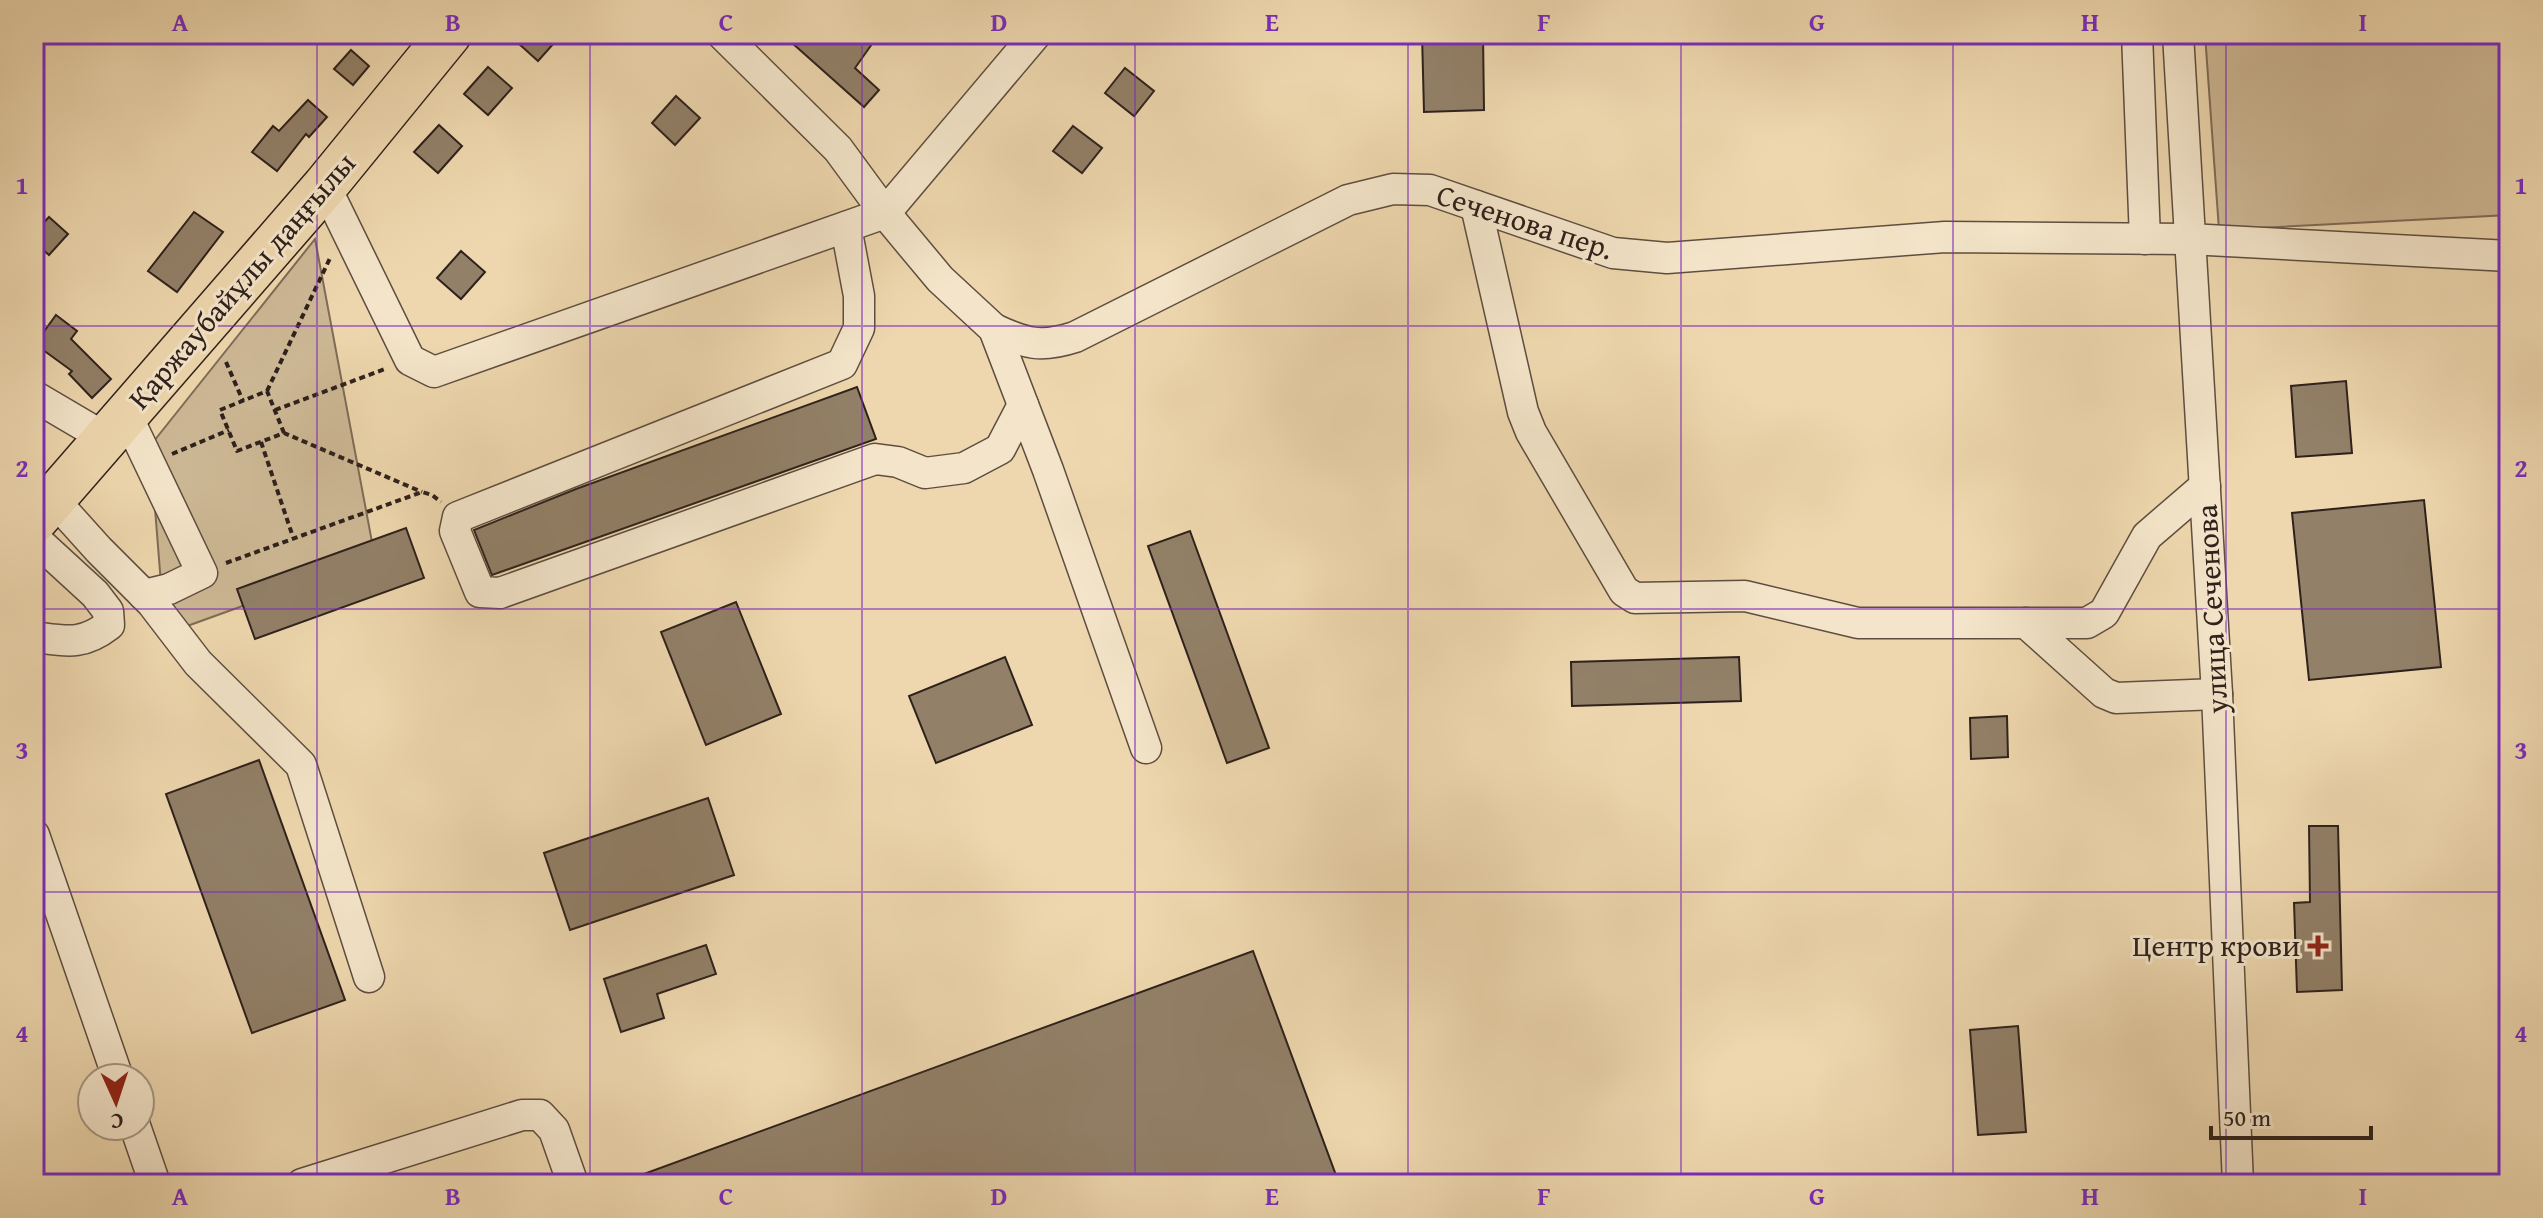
<svg xmlns="http://www.w3.org/2000/svg" width="2543" height="1218" font-family="'Gentium Book Plus',serif">
	<style>
		.green { fill: #cdb895; stroke: #7e6c58; stroke-width: 2 }
		.building { fill: #928068; stroke: #2e211c; stroke-width: 2 }
		.lines { fill: none; stroke-linecap: round; stroke-linejoin: round }
		.minor-casing { stroke: #5e4e40; stroke-width: 33 }
		.highway-casing { stroke: #2e211c; stroke-width: 47 }
		.path { stroke: #2e211c; stroke-width: 4; stroke-dasharray: 6 4; stroke-linecap: butt }
		.minor { stroke: #f4e5ca; stroke-width: 30 }
		.highway { stroke: #eed7ae; stroke-width: 44 }
		.grid { fill: none; stroke: #7b2cbf; stroke-width: 2; stroke-opacity: 0.55 }
		.poi-dot { fill: #8f2418; stroke: #f4e5ca; stroke-width: 3 }
		.labels { text-anchor: middle; stroke-width: 6; stroke-linejoin: round; paint-order: stroke }
		.street-label { font-size: 30px; fill: #2e211c; stroke: #f4e5ca }
		.poi-label { font-size: 30px; fill: #2e211c; stroke: #f4e5ca; text-anchor: end }
		.neatline { fill: none; stroke: #7b2cbf; stroke-width: 3 }
		.grid-label { font-size: 26px; text-anchor: middle; font-weight: bold; fill: #7b2cbf }
	</style>
	<rect width="100%" height="100%" fill="#eed7ae"/>
	<filter id="stains"><feTurbulence type="fractalNoise" baseFrequency=".0025" numOctaves="4"/><feColorMatrix values="0 0 0 0 .2 0 0 0 0 .09 0 0 0 0 .02 0 0 0 .5 -.17"/></filter>
	<radialGradient id="worn" r=".72"><stop offset=".6" stop-color="#630" stop-opacity="0"/><stop offset="1" stop-color="#630" stop-opacity=".3"/></radialGradient>
	<g class="green">
		<polygon points="2205,34 2509,34 2509,215 2219,230"/>
		<polygon points="315,239 375,558 165,634 150,446"/>
	</g>
	<g class="building">
		<polygon points="508,34 562,34 538,61"/>
		<polygon points="782,34 879,34 855,68 879,90 864,107"/>
		<polygon points="1422,34 1483,34 1484,110 1424,112"/>
		<polygon points="351,50 369,66 353,85 334,69"/>
		<polygon points="488,67 512,88 488,115 464,94"/>
		<polygon points="1125,68 1154,91 1134,116 1105,93"/>
		<polygon points="676,96 700,118 675,145 652,123"/>
		<polygon points="308,100 327,117 309,137 306,134 277,171 252,152 273,126 279,131"/>
		<polygon points="439,125 462,146 438,173 414,152"/>
		<polygon points="1073,126 1102,148 1082,173 1053,151"/>
		<polygon points="194,212 223,232 177,292 148,271"/>
		<polygon points="49,217 68,234 49,255 34,242 34,233"/>
		<polygon points="461,251 485,272 461,299 437,278"/>
		<polygon points="56,315 77,331 71,339 111,379 92,398 69,374 72,371 35,344"/>
		<polygon points="2346,381 2352,453 2296,457 2291,386"/>
		<polygon points="857,387 876,439 492,575 474,530 576,489"/>
		<polygon points="2424,500 2441,667 2309,680 2292,513"/>
		<polygon points="406,528 424,578 255,639 237,589"/>
		<polygon points="1190,531 1269,748 1227,763 1148,546"/>
		<polygon points="736,602 781,714 706,745 661,632"/>
		<polygon points="1005,657 1032,725 936,763 909,696"/>
		<polygon points="1739,657 1741,701 1572,706 1571,662"/>
		<polygon points="2007,716 2008,757 1971,759 1970,718"/>
		<polygon points="259,760 345,1000 252,1033 166,794"/>
		<polygon points="708,798 734,875 570,930 544,853"/>
		<polygon points="2309,826 2338,826 2342,990 2297,992 2294,903 2310,902"/>
		<polygon points="706,945 716,974 657,994 664,1018 621,1032 604,979"/>
		<polygon points="1253,951 1337,1178 1321,1184 1182,1184 1178,1174 1151,1184 622,1184 622,1182"/>
		<polygon points="2018,1026 2026,1132 1978,1135 1970,1030"/>
	</g>
	<g class="lines">
		<g class="minor-casing">
			<g id="minor">
				<polyline points="722,34 838,149 885,213 940,279 994,329 1048,470 1146,748"/>
				<polyline points="2137,34 2145,239"/>
				<polyline points="2178,34 2217,694 2238,1184"/>
				<polyline points="325,186 410,360 434,372 885,213 1036,34"/>
				<polyline points="1476,206 1523,412 1531,432 1624,591 1635,598 1745,596 1858,623 2087,623 2104,613 2147,536 2205,486"/>
				<polyline points="846,227 859,296 859,328 842,364 458,517 455,531 480,592 500,593 875,459 898,462 925,473 964,468 1000,449 1023,405"/>
				<path d="M994,329C1026,344 1041,348 1075,337L1348,200L1393,189L1430,190L1613,253L1667,258L1945,237L2189,239L2509,256"/>
				<polyline points="34,396 107,439"/>
				<polyline points="127,416 202,573 169,589 144,595"/>
				<polyline points="53,499 99,550 152,603 198,663 301,765 369,977"/>
				<path d="M34,538L95,594L108,611L109,625C82,646 66,641 34,637"/>
				<polyline points="2026,623 2104,693 2116,698 2217,694"/>
				<polyline points="34,835 118,1078"/>
				<polyline points="135,1126 155,1184"/>
				<polyline points="302,1184 522,1115 540,1115 554,1130 573,1184"/>
			</g>
		</g>
		<g class="highway-casing">
			<polyline id="highway" points="34,521 325,186 449,34"/>
		</g>
		<g class="path">
			<polyline points="226,362 243,401"/>
			<polyline points="267,391 331,256"/>
			<polyline points="275,410 385,369"/>
			<polyline points="284,433 267,391 220,410 237,451 284,433 422,492"/>
			<polyline points="261,442 293,537"/>
			<polyline points="172,454 229,430"/>
			<polyline points="226,563 422,492 432,495 441,502"/>
		</g>
		<use href="#minor" class="minor"/>
		<use href="#highway" class="highway"/>
	</g>
	<path class="grid" d="M317,34V1184M590,34V1184M862,34V1184M1135,34V1184M1408,34V1184M1681,34V1184M1953,34V1184M2226,34V1184M34,326H2509M34,609H2509M34,892H2509"/>
	<path class="poi-dot" d="M2314 934h8v8h8v8h-8v8h-8v-8h-8v-8h8z"/>
	<g class="labels">
		<g class="street-label">
			<text transform="translate(1525 222) rotate(18)" y="10">Сеченова пер.</text>
			<text transform="translate(242 281) rotate(-49)" y="10">Қаржаубайұлы даңғылы</text>
			<text transform="translate(2212 609) rotate(-93)" y="10">улица Сеченова</text>
		</g>
		<g class="poi-label">
			<text x="2300" y="956">Центр крови</text>
		</g>
	</g>
	<rect width="2543" height="1218" fill="none" stroke="#eed7ae" stroke-width="88"/>
	<g transform="translate(116 1102) rotate(177)"><circle r="38" fill="#f4e5ca" stroke="#a59784" stroke-width="2"/>
	<path d="M0-6L14 30L0 20L-14 30Z" fill="#8f2418"/>
	<text y="-12" font-size="22" font-weight="bold" text-anchor="middle" fill="#2e211c">С</text>
	</g>
	<path d="M2211 1126v12h160v-12" fill="none" stroke="#2e211c" stroke-width="4"/>
	<text x="2223" y="1126" font-size="24" fill="#2e211c" stroke="#f4e5ca" stroke-width="6" paint-order="stroke">50 m</text>
	<rect x="44" y="44" width="2455" height="1130" class="neatline"/>
	<g class="grid-label">
		<text x="180" y="31">A</text>
		<text x="453" y="31">B</text>
		<text x="726" y="31">C</text>
		<text x="999" y="31">D</text>
		<text x="1272" y="31">E</text>
		<text x="1544" y="31">F</text>
		<text x="1817" y="31">G</text>
		<text x="2090" y="31">H</text>
		<text x="2363" y="31">I</text>
		<text x="22" y="194">1</text>
		<text x="2521" y="194">1</text>
		<text x="22" y="477">2</text>
		<text x="2521" y="477">2</text>
		<text x="22" y="759">3</text>
		<text x="2521" y="759">3</text>
		<text x="22" y="1042">4</text>
		<text x="2521" y="1042">4</text>
		<text x="180" y="1205">A</text>
		<text x="453" y="1205">B</text>
		<text x="726" y="1205">C</text>
		<text x="999" y="1205">D</text>
		<text x="1272" y="1205">E</text>
		<text x="1544" y="1205">F</text>
		<text x="1817" y="1205">G</text>
		<text x="2090" y="1205">H</text>
		<text x="2363" y="1205">I</text>
	</g>
	<rect width="100%" height="100%" filter="url(#stains)"/>
	<rect width="100%" height="100%" fill="url(#worn)"/>
</svg>
